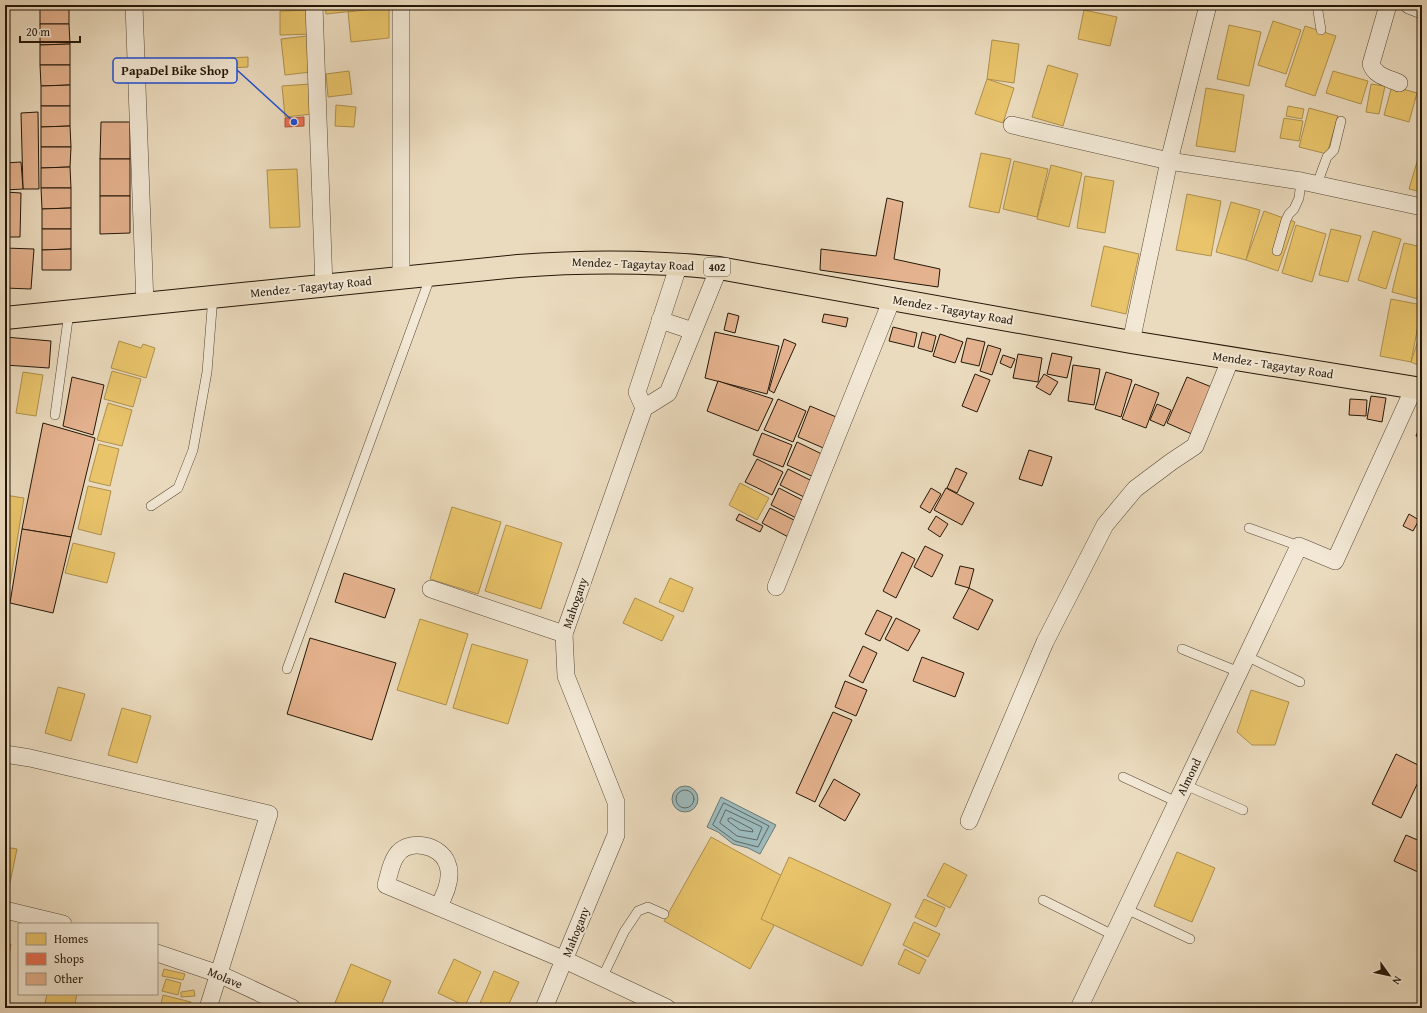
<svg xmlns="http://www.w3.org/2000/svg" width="1427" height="1013" font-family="'Gentium Book Plus',serif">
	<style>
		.water { fill: #9cb9bb; stroke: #6c7873 }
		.homes { fill: #e9c46a; stroke: #ae904d }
		.shops { fill: #e76f51; stroke: #ac553b }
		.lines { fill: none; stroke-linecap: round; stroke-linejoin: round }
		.shore { stroke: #606862; stroke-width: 1 }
		.building { fill: #e4b28e; stroke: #241708 }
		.service-casing { stroke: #564836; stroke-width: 10 }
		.minor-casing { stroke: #564836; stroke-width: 18 }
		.primary-casing { stroke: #241708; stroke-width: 24 }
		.service { stroke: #f2e8d5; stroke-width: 9 }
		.minor { stroke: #f2e8d5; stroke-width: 17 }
		.primary { stroke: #ebdbbe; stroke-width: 22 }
		.labels { text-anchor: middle; stroke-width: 4; stroke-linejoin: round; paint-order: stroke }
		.shield { fill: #f2e8d5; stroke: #625646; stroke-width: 1 }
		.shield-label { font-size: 11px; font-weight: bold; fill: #241708 }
		.street-label { font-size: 12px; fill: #241708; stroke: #f2e8d5 }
		.leader { fill: none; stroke: #1d4ed8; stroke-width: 1.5 }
		.callout-dot { fill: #1d4ed8; stroke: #f2e8d5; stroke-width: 1.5 }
		.callout { fill: #f2e8d5; stroke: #1d4ed8; stroke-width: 1.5 }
		.callout-label { font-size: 13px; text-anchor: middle; font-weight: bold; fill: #241708 }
	</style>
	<rect width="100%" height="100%" fill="#ebdbbe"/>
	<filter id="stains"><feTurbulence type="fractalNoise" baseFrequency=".005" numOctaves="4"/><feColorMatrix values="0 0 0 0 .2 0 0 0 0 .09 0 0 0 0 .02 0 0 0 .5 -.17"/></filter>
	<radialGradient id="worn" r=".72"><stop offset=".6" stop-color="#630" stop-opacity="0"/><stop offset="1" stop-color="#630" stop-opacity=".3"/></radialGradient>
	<g class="water">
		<circle cx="685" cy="799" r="13"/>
		<polygon points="721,797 776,825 760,854 748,848 733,844 718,832 707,827"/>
	</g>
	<g class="homes">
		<polygon points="5,5 8,5 7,71 5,71"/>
		<polygon points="325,5 353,5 354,11 326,14"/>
		<rect x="354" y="5" width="18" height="3"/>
		<polygon points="389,7 389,38 351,42 348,12"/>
		<polygon points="312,10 312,34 280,35 280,11"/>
		<polygon points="1084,10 1117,17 1110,46 1078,39"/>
		<polygon points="1273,21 1301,30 1286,74 1258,65"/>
		<polygon points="1229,25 1261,32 1249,86 1217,79"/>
		<polygon points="1305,26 1336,36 1315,96 1285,86"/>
		<polygon points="307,36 311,72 285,75 281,39"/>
		<polygon points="992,40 1019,44 1014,83 987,79"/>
		<polygon points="248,57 248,67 229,68 229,58"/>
		<polygon points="1048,65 1078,74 1063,126 1032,117"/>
		<polygon points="349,71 352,94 328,97 326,74"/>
		<polygon points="1333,71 1368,81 1361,104 1326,93"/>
		<polygon points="987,79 1014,88 1003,123 975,114"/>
		<polygon points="310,84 313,114 285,117 282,86"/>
		<polygon points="1371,84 1385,86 1379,114 1366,112"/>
		<polygon points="1392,86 1417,93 1409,122 1384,115"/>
		<polygon points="1206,88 1244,95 1235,152 1196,146"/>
		<polygon points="336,105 356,107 354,127 335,126"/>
		<polygon points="1288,106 1304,109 1302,119 1286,116"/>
		<polygon points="1422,107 1422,126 1417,124"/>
		<polygon points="1309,108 1338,116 1327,154 1299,147"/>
		<polygon points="1284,118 1303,121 1299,141 1280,138"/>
		<polygon points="1422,145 1422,192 1409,189"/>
		<polygon points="981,153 1011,159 999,213 969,207"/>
		<polygon points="1014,161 1048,169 1037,217 1003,209"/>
		<polygon points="1051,165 1082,173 1069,227 1037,219"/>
		<polygon points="297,169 300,227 270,228 267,170"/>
		<polygon points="1085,176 1114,181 1105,233 1077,228"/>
		<polygon points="1187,194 1221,201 1211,256 1176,250"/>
		<polygon points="1231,202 1260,210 1246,260 1216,252"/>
		<polygon points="1264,211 1295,222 1278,271 1246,260"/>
		<polygon points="1296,225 1326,234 1312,282 1282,273"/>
		<polygon points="1331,229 1361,236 1348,282 1319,275"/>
		<polygon points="1373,231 1401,239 1386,289 1358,280"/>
		<polygon points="1404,243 1422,247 1422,300 1392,292"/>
		<polygon points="1104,246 1139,254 1126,314 1091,306"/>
		<polygon points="1391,299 1422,305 1411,362 1380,356"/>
		<polygon points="1422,312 1422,331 1420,331"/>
		<polygon points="1420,334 1422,335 1422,367 1411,362"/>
		<polygon points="119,341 141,348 143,344 155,348 146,378 111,368"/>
		<polygon points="112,371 141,379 133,407 104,399"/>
		<polygon points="23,372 43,375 36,416 16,413"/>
		<polygon points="108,403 132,410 122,446 97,440"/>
		<polygon points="99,444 119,449 110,486 89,481"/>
		<polygon points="740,483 769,498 757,520 729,505"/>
		<polygon points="88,486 111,491 101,535 78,529"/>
		<polygon points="5,495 24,498 10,584 5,583"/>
		<polygon points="452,507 501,522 478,594 430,579"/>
		<polygon points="506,525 562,543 541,609 485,591"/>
		<polygon points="73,543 115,553 107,583 65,573"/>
		<polygon points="670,578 693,588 683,612 659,602"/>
		<polygon points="635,598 674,616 662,641 623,623"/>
		<polygon points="420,619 468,634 446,705 397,690"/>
		<polygon points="472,644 528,660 508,724 453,708"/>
		<polygon points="58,687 85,694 71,741 45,733"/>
		<polygon points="1251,690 1289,702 1275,745 1252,745 1237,732"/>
		<polygon points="122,708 151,716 137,763 108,755"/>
		<polygon points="711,837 797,884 750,969 664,921"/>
		<polygon points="5,847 17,849 8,892 5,891"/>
		<polygon points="1177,852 1215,868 1192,922 1154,906"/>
		<polygon points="789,857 891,904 862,966 761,919"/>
		<polygon points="944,863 967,875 950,908 927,896"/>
		<polygon points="924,899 945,908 936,927 915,917"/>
		<polygon points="914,922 940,934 928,957 903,945"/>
		<polygon points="5,943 11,944 5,976"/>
		<polygon points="905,949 926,960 919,974 898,964"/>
		<polygon points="454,959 481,972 465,1006 438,993"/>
		<polygon points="351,964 391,981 380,1008 347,1008 335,1003"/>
		<polygon points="164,969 185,974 183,980 162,976"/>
		<polygon points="494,971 519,982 507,1008 478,1008"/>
		<polygon points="166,979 181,983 178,995 162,991"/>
		<polygon points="194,990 195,996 181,997 181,992"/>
		<polygon points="47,994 77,994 74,1008 44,1008"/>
		<polygon points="163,995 191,1002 189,1008 160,1008"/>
		<polygon points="590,1003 600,1008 587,1008"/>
	</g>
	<polygon class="shops" points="304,117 304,126 285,127 285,118"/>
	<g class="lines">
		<g class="shore">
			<circle cx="685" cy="799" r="9"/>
			<polygon points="724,803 769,826 758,847 735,841 713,825"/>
			<polygon points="726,810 762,827 757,840 737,836 720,823"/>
			<polygon points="731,818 752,829 753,832 740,830 728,821 728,819"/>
		</g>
	</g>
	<g class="building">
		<rect x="40" y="5" width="29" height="19"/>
		<polygon points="40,24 69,24 70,44 40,45"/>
		<polygon points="70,44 70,65 40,65 40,45"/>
		<polygon points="40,65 70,65 70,85 41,86"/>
		<polygon points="70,85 70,106 41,106 41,86"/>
		<polygon points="41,106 70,106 70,126 41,127"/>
		<polygon points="38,112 39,189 23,189 21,113"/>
		<polygon points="101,122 130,122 130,159 100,159"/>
		<polygon points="70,126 71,147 41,147 41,127"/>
		<polygon points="41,147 71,147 70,167 41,168"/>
		<rect x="100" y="159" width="30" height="37"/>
		<polygon points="21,162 23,189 5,190 5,163"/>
		<polygon points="70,167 71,188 41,188 41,168"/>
		<polygon points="41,188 71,188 71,208 42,209"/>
		<polygon points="5,192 21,193 20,237 5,237"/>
		<polygon points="100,196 130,196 130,233 100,234"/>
		<polygon points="887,198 903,202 894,259 940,269 938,287 820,270 821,249 876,256"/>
		<polygon points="71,208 71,229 42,229 42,209"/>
		<polygon points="42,229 71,229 71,249 42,250"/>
		<polygon points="5,248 34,249 31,289 5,288"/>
		<polygon points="71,249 71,270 42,270 42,250"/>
		<polygon points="728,313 739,316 735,333 724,330"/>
		<polygon points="824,314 848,318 846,327 822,322"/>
		<polygon points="893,327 917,333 914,347 889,341"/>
		<polygon points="715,332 779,346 767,394 705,378"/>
		<polygon points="922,332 936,336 932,352 918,348"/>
		<polygon points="940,334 963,342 955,363 933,356"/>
		<polygon points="5,337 51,341 49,368 5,365"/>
		<polygon points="967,338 985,342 979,366 961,362"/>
		<polygon points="784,339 796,344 774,393 769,390"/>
		<polygon points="988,345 1001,349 992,375 980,371"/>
		<polygon points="1052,353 1072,357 1067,378 1047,374"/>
		<polygon points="1018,354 1042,358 1038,382 1013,378"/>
		<polygon points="1003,355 1015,359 1011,368 1000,363"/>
		<polygon points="1073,365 1100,369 1094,405 1068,401"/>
		<polygon points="1106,372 1132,380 1121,417 1095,409"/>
		<polygon points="975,374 990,380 977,412 962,406"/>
		<polygon points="1044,374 1058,382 1050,395 1036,387"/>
		<polygon points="72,377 104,385 93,435 63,426"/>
		<polygon points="1187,377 1214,388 1194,435 1167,423"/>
		<polygon points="718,381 773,399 758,431 707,411"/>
		<polygon points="1135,384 1159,393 1146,428 1122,419"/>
		<polygon points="1371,396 1386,398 1382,422 1367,419"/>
		<polygon points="778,399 806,411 793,442 764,430"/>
		<polygon points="1350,399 1367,400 1366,416 1349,415"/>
		<polygon points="1157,404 1171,410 1164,426 1150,420"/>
		<polygon points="810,406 841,419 828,450 798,437"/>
		<polygon points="1422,421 1422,439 1416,436"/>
		<polygon points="43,423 95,438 71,537 22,529"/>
		<polygon points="762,433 792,445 783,467 753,455"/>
		<polygon points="797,442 826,456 816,478 787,465"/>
		<polygon points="1029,450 1052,457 1042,486 1019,479"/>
		<polygon points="757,459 783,472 772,495 745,482"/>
		<polygon points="956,468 967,473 957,493 947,488"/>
		<polygon points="788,469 814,482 806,498 780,485"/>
		<polygon points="779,488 808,503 800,520 771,505"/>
		<polygon points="931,488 941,494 930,513 920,507"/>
		<polygon points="946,488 974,503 962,525 934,510"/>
		<polygon points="770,508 800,523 792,539 762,523"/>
		<polygon points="739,514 763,526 760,532 736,520"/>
		<polygon points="1409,514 1419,520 1413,531 1403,526"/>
		<polygon points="936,516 948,524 940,537 928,529"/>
		<polygon points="22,529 71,537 53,613 10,603"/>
		<polygon points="925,546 943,555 932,577 914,567"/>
		<polygon points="902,552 915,559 896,598 883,591"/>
		<polygon points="960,566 974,569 969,588 955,584"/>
		<polygon points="344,573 395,589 385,618 335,602"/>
		<polygon points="5,588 9,588 5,615"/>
		<polygon points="969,588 993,600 978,630 953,618"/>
		<polygon points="877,610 892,617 880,641 865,634"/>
		<polygon points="896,618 920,630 908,651 885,639"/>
		<polygon points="310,638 396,663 372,740 287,714"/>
		<polygon points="863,646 877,653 863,683 849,676"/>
		<polygon points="922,657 964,673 955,697 913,681"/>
		<polygon points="845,681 867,690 856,716 835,707"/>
		<polygon points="833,712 852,720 815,802 796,793"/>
		<polygon points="1396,754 1422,767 1422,774 1401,818 1372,804"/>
		<polygon points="834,779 860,794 845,821 819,806"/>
		<polygon points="1406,835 1422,842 1422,863 1418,872 1394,861"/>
	</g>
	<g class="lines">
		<g class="service-casing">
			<g id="service">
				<polyline points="1317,5 1321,30"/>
				<polyline points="1317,184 1327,157 1334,150 1341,121"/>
				<polyline points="1277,251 1286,220 1289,214 1294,209 1299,198 1301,181"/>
				<polyline points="55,415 69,312"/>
				<polyline points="151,506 178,488 193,450 207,372 213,296"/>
				<polyline points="1249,528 1299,546"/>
				<polyline points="1182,649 1239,672"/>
				<polyline points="1246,656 1300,682"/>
				<polyline points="287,669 431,275"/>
				<polyline points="1123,777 1177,802"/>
				<polyline points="1185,785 1243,810"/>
				<polyline points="1043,900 1113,935"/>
				<polyline points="1126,909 1190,939"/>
				<polyline points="602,978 624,932 638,911 648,907 664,914"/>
			</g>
		</g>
		<g class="minor-casing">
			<g id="minor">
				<polyline points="134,5 145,304"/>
				<polyline points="314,5 324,287"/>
				<path d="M1388,5L1371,64C1375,76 1388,78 1399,83"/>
				<polyline points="1409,5 1422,10"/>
				<polyline points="1012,125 1169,161 1301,181 1422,207"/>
				<polyline points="401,277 401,5"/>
				<polyline points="660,320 693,331"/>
				<polyline points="1131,342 1169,161 1208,5"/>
				<polyline points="644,408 668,393 719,268"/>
				<polyline points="776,587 892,299"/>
				<polyline points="431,589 564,634"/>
				<polyline points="5,754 30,758 269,814 208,1008"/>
				<polyline points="969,821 1045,642 1105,525 1135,489 1171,462 1195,446 1231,358"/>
				<path d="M438,907C445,895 453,877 447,863C440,844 407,838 396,856C390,865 389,876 386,885L565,960L667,1008"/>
				<polyline points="5,910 63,924"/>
				<polyline points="157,953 219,974 292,1008"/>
				<polyline points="544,1008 616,835 616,802 566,676 564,634 644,408 637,392 679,264"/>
				<polyline points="1079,1008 1299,546 1335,561 1414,388"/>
			</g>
		</g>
		<g class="primary-casing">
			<path id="primary" d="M5,318L518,266C585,261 652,261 719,268L1131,342L1422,389"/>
		</g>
		<use href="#service" class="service"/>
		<use href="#minor" class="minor"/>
		<use href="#primary" class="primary"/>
	</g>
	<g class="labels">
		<rect class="shield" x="704" y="258" width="26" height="18" rx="3"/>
		<g class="shield-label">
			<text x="717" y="271">402</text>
		</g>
		<g class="street-label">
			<text transform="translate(633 264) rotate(2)" y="4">Mendez - Tagaytay Road</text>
			<text transform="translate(311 287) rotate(-6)" y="4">Mendez - Tagaytay Road</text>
			<text transform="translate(953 310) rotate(10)" y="4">Mendez - Tagaytay Road</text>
			<text transform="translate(1273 365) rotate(9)" y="4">Mendez - Tagaytay Road</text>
			<text transform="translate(575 603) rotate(-71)" y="4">Mahogany</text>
			<text transform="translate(1189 777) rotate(-64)" y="4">Almond</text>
			<text transform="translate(576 932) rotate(-68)" y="4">Mahogany</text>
			<text transform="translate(225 978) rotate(23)" y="4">Molave</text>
		</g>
	</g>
	<path class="leader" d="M294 122L237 70"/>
	<circle class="callout-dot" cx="294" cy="122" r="4"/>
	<rect class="callout" x="113" y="58" width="124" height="25" rx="4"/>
	<g class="callout-label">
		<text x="175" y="75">PapaDel Bike Shop</text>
	</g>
	<rect width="1427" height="1013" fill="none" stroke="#ebdbbe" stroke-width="20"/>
	<rect x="6" y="6" width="1415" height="1001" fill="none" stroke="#241708" stroke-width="2"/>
	<rect x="10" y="10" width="1407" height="993" fill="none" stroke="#241708"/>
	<rect x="18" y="923" width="140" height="72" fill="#f2e8d5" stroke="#a09483"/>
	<rect x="26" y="933" width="20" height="12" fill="#e9c46a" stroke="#a09483"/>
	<text x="54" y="943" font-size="12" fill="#241708">Homes</text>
	<rect x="26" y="953" width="20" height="12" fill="#e76f51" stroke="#a09483"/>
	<text x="54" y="963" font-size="12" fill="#241708">Shops</text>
	<rect x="26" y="973" width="20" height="12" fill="#e4b28e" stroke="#a09483"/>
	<text x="54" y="983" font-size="12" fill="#241708">Other</text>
	<g transform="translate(1389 975) rotate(123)" stroke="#f2e8d5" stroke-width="3" paint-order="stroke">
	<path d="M0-3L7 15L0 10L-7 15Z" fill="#241708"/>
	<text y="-6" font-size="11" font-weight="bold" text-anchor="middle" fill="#241708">N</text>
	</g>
	<path d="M20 36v6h60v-6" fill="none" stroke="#241708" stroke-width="2"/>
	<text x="26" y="36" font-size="12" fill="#241708" stroke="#f2e8d5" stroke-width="3" paint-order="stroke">20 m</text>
	<rect width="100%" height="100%" filter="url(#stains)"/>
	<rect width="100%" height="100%" fill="url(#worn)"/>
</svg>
